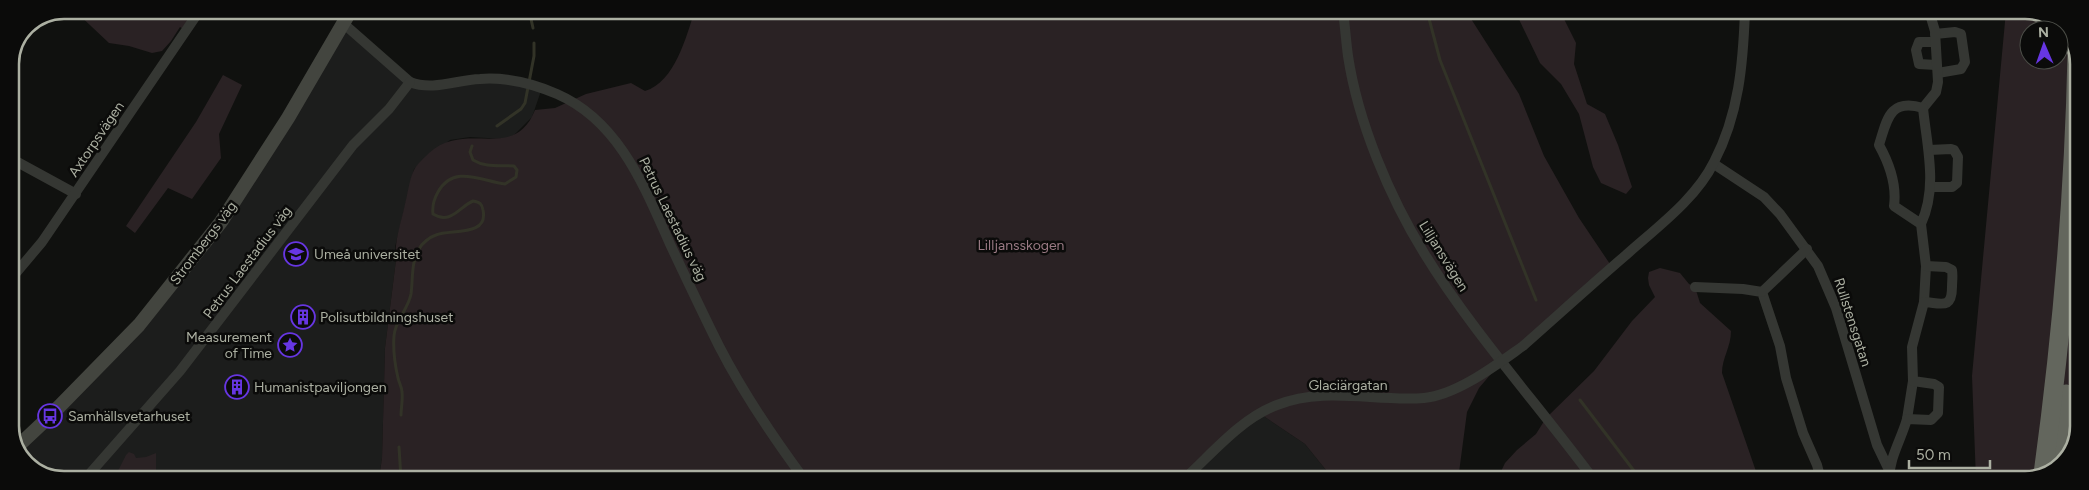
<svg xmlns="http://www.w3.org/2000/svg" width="2089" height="490" font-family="Figtree,sans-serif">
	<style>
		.built { fill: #1c1d1c }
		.green { fill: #2a2224; fill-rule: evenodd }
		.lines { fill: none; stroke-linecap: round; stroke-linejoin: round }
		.stream { stroke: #323327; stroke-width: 3 }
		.street { stroke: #353733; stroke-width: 10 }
		.secondary { stroke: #43453f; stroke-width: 14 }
		.highway { stroke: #63665d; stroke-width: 19 }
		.labels { text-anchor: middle; stroke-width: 5; stroke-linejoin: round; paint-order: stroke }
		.street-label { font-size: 14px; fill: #acb0a2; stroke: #0b0b0a }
		.park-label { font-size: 14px; fill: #9a7a84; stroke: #0b0b0a }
		.poi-label { font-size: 14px; fill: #acb0a2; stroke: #0b0b0a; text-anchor: start }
		.rim { fill: none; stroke: #acb0a2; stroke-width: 2.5 }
	</style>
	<rect width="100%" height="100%" fill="#10110f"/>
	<g class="built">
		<polygon points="344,24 409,82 466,80 542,88 532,117 514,135 504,139 470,137 450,140 414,169 395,247 396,260 385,348 382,458 379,479 53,479 24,462 17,447 50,416 221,222"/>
		<polygon points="1259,413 1305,444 1334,480 1194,480 1190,473"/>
	</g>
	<g class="green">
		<polygon points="74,10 200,10 186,31 180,27 171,41 162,51 152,53 129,46 109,43"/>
		<path d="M695,10L1466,11L1519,94L1544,156L1579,218L1612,267L1502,361L1479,388L1467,412L1458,480H1334L1305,444L1259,413L1183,480L379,479L382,458L385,348L396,260C394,241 401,223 405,204C408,193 409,180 414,170C417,164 424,158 429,153C466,119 514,163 535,110L555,108L586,94L631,83L645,91C675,82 686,37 695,10Z"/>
		<polygon points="1515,11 1560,11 1576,43 1574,64 1587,104 1605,114 1618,145 1632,187 1626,194 1601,183 1593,167 1579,114 1561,84 1540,63"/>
		<path d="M2006,11H2036L2065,28L2079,57L2078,437L2058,469L2025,480H1976L1972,376ZM2029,30H2059V60H2029Z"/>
		<polygon points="223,75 242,85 219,134 221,158 192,199 168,188 135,233 126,226 196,122"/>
		<path d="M1660,268L1680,273L1689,284L1695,287L1700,303L1731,331C1731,347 1722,358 1722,373L1759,480H1497L1505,463L1517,450L1536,434L1546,418L1594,371L1632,321L1655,297L1649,285L1648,278L1649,272Z"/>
		<polygon points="129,452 134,454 136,458 146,457 156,453 156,479 110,479 119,469 126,455"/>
	</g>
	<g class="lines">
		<g class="stream">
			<polyline points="529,10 533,28"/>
			<polyline points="1427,11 1440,60 1536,300"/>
			<polyline points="497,126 521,109 525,103 534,56 534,43"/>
			<polyline points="1580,400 1641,480"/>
			<path d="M401,415C401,408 403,400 402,392C402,387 399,383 398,378C395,365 393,349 394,336C395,320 408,310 411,294C413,280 411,262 419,249C422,243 430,237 436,235C450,229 489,237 483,210C482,204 480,202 473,201C459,207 451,225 433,214C432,206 434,199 438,192C454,164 481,181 505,184L516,177L517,170L514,166C499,165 486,168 473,160L470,152L472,146"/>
			<polyline points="399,447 401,479"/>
		</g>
		<g class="street">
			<path d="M1343,11C1345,26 1346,41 1348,56C1358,122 1389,196 1424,253C1473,333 1538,404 1594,480"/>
			<path d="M344,24L410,82C433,91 456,80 480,79C506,77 534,84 557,94C619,121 644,186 670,244C686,278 702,312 719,346C743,393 773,437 804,479"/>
			<polyline points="1935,34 1955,32 1961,34 1965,62 1961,69 1938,73"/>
			<polyline points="1935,42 1919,42 1916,50 1919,64 1936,65"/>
			<polyline points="1923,108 1936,92 1938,82 1935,31 1929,11"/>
			<polyline points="1929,150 1951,149 1954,150 1958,157 1957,183 1952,187 1931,187"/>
			<polyline points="10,158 76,194"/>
			<polyline points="1714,164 1764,197 1780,214 1818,266 1836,308 1877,445 1889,470"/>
			<polyline points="10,280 42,242 200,10"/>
			<polyline points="1695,287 1743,289 1762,292 1780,346 1786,378 1803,433 1817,465 1821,480"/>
			<polyline points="1762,292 1807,249"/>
			<polyline points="1924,302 1926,266"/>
			<polyline points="1907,419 1913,381"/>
			<polyline points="85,479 180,371 353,145 389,109 410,82"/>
			<path d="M1183,480C1212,454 1240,419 1277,405C1325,386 1375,402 1424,398C1457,395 1496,365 1523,346C1557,316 1591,285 1626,255C1656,228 1696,199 1714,162C1739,114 1743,64 1745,11"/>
			<path d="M1889,480C1889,458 1901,440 1907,419L1931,420L1938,413L1939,387L1934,384L1913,381L1912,347L1924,302C1941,303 1952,310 1952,287C1952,281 1953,276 1952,270L1946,267L1926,266L1921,224L1894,206C1897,184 1889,163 1879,145C1887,120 1889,98 1923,108C1927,147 1938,187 1921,224"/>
		</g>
		<polyline class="secondary" points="17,447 50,416 139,325 221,222 288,118 351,10"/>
		<g class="highway">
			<polyline points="2058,458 2066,394"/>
			<path d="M2043,474C2062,335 2074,195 2077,54"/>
		</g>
	</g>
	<defs>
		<g id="university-ring" transform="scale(1.25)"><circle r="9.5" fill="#0b0b0a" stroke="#6736e2" stroke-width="1.5"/><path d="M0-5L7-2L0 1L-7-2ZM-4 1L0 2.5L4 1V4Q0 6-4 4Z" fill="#6736e2"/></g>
		<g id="building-ring" transform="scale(1.25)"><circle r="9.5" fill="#0b0b0a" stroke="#6736e2" stroke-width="1.5"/><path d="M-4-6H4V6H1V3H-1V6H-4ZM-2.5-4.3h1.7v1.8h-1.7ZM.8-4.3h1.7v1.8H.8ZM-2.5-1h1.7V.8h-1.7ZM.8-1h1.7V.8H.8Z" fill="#6736e2"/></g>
		<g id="sight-ring" transform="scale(1.25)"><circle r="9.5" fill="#0b0b0a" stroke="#6736e2" stroke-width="1.5"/><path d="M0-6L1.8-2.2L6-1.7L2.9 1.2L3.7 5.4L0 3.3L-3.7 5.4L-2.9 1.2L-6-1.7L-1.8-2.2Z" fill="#6736e2"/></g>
		<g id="bus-ring" transform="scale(1.25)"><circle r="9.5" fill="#0b0b0a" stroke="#6736e2" stroke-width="1.5"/><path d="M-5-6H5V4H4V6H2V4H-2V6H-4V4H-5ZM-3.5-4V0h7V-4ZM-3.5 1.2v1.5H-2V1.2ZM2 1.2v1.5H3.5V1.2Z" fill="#6736e2"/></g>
	</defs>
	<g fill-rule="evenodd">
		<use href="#university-ring" x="296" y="254"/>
		<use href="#building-ring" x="303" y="317"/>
		<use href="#sight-ring" x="290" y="345"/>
		<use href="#building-ring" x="237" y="387"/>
		<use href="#bus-ring" x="50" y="416"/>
	</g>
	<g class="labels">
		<g class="street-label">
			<text transform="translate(96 139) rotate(-56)" y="5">Axtorpsvägen</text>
			<text transform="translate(673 219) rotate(64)" y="5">Petrus Laestadius väg</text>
			<text transform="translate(203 243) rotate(-53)" y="5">Strombergs väg</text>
			<text transform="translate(1444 256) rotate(58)" y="5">Lilljansvägen</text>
			<text transform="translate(247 262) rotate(-53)" y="5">Petrus Laestadius väg</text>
			<text transform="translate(1853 322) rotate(72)" y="5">Rullstensgatan</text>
			<text x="1348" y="390">Glaciärgatan</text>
		</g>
		<g class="park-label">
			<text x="1021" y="250">Lilljansskogen</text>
		</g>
		<g class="poi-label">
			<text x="314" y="259">Umeå universitet</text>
			<text x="320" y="322">Polisutbildningshuset</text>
			<text x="272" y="342" text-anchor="end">Measurement<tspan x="272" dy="16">of Time</tspan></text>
			<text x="254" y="392">Humanistpaviljongen</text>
			<text x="68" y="421">Samhällsvetarhuset</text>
		</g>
	</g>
	<path d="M0 0H2089V490H0ZM64 19H2025A45 45 0 0 1 2070 64V426A45 45 0 0 1 2025 471H64A45 45 0 0 1 19 426V64A45 45 0 0 1 64 19Z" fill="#0b0b0a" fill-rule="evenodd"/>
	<path class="rim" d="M64 19H2025A45 45 0 0 1 2070 64V426A45 45 0 0 1 2025 471H64A45 45 0 0 1 19 426V64A45 45 0 0 1 64 19Z"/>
	<g transform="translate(2044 45) rotate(358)"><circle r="24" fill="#0b0b0a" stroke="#4b4d47"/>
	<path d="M0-4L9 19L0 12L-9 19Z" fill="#6736e2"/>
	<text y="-8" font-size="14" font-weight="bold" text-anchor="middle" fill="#acb0a2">N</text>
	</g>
	<path d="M1909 460v8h81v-8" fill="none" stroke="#acb0a2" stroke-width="2.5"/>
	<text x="1916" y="460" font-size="15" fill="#acb0a2" stroke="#0b0b0a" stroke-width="4" paint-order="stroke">50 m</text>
</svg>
